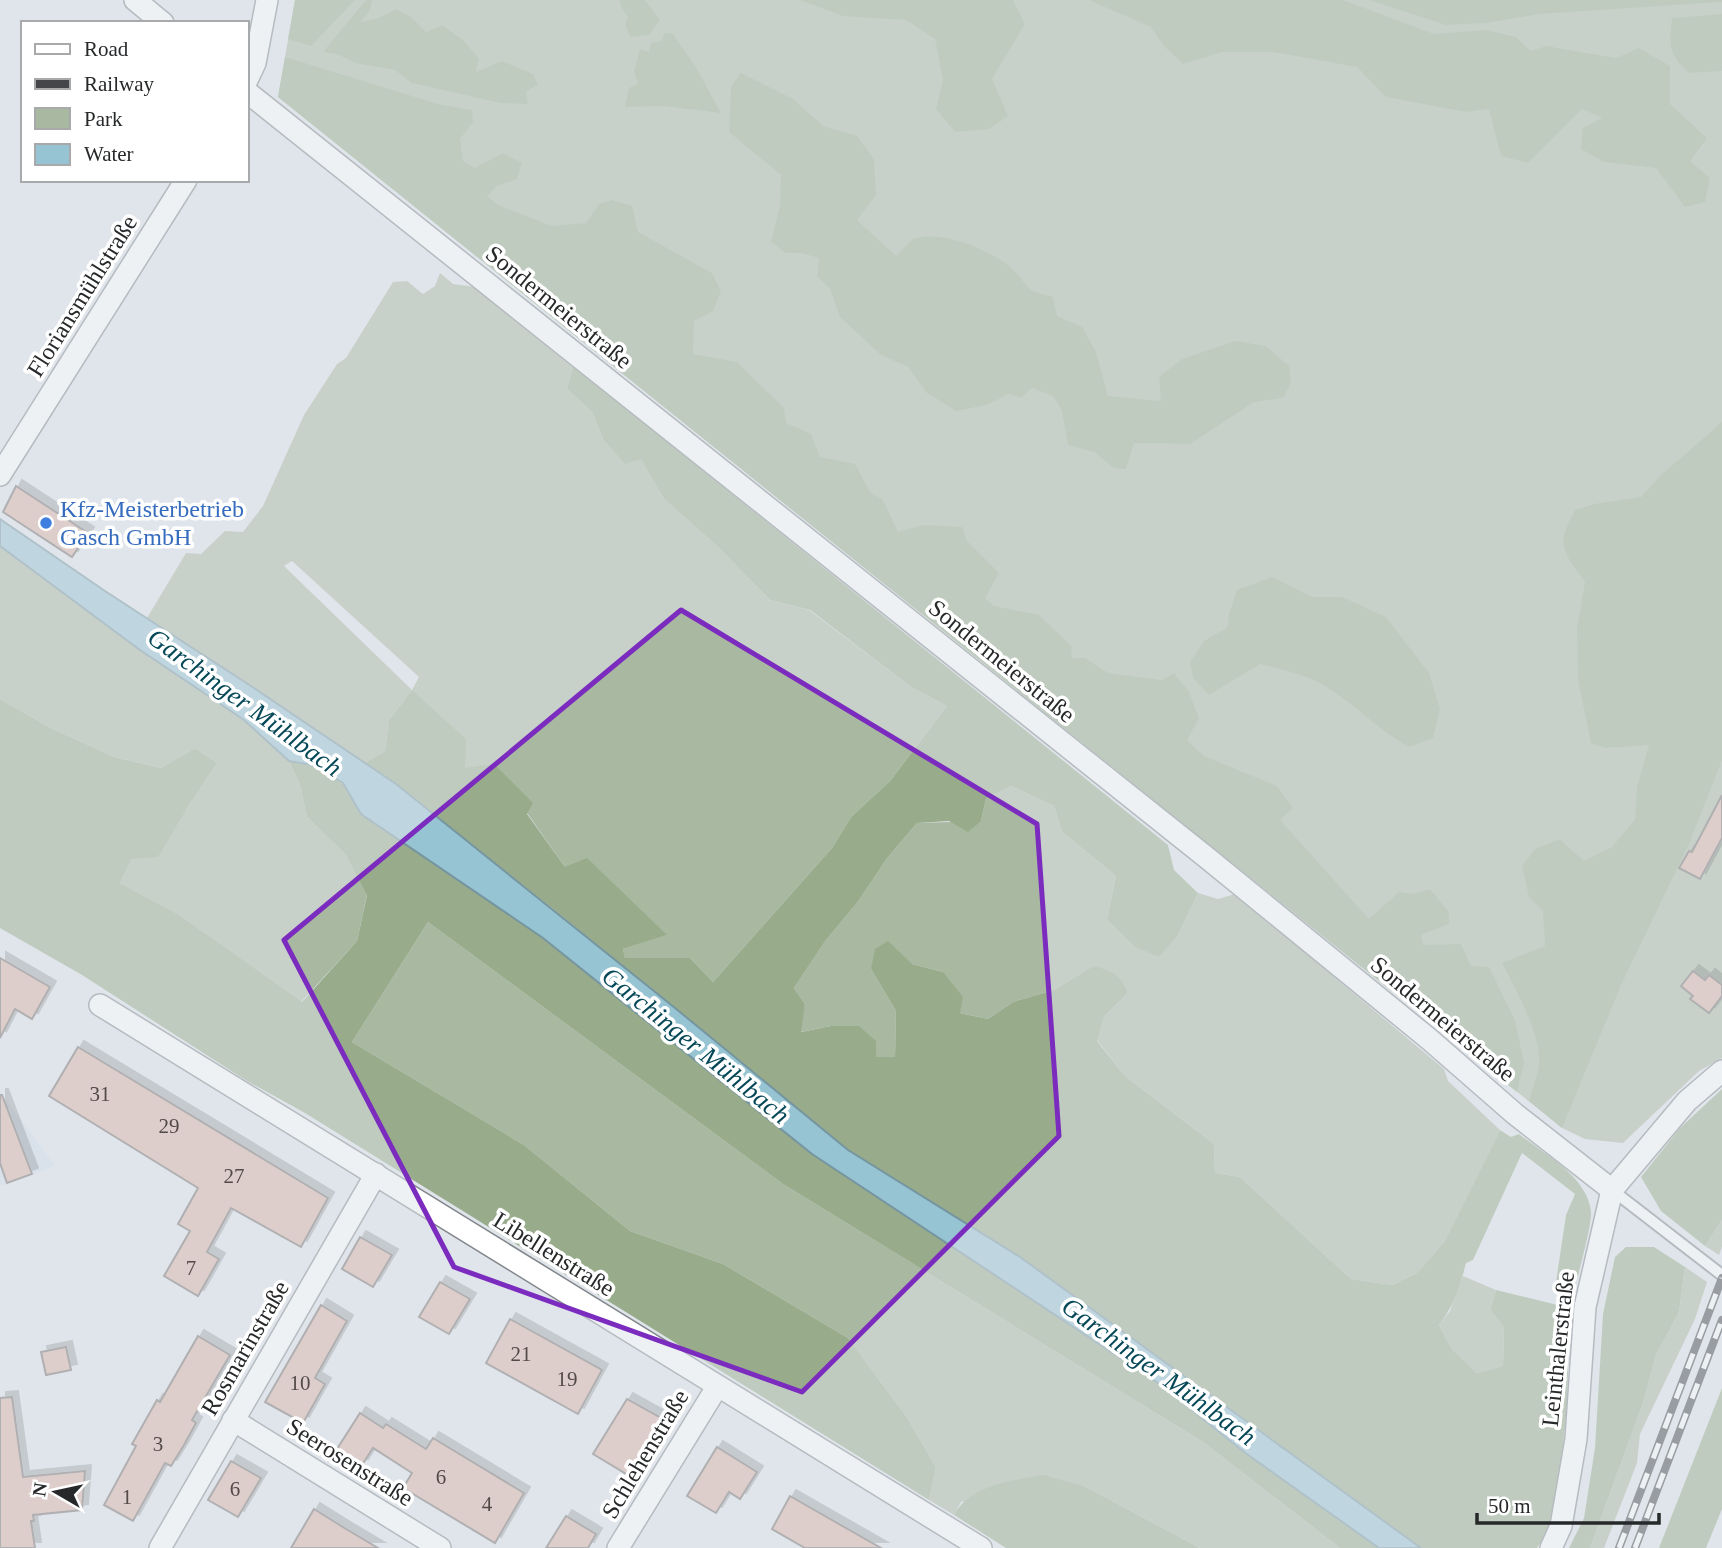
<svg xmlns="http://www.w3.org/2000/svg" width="1722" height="1548" font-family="'Times New Roman',serif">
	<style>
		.built { fill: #d1dce8 }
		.green { fill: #a9b8a0; fill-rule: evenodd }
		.forest { fill: #98ac8b }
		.water { fill: #97c4d2; stroke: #7595a0; stroke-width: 2 }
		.building { fill: #dab2a4; stroke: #766f6d; stroke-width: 2; filter: url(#shadow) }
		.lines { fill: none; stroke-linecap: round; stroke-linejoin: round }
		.lane-casing { stroke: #82878c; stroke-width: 14 }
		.street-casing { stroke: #82878c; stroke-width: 24 }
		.lane { stroke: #fff; stroke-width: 10 }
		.street { stroke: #fff; stroke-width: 21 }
		.rail-casing { stroke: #444649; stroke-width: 8 }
		.rail { stroke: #fff; stroke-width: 5; stroke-dasharray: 16; stroke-linecap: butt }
		.marked { fill: none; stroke: #7b2cbf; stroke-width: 5; stroke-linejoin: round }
		.shop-dot { fill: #3f7fe0; stroke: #fff; stroke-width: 2.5 }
		.labels { text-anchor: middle; stroke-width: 7; stroke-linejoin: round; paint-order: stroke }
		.number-label { font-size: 21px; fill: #534a48 }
		.street-label { font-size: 24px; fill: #26282a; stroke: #fff }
		.shop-label { font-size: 24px; fill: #366cbe; stroke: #fff; text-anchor: start }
		.water-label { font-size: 26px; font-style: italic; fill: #064858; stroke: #fff }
	</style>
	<defs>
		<filter id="shadow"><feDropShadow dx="6" dy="-6" stdDeviation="0" flood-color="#0004"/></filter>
	</defs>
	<rect width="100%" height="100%" fill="#e0e5eb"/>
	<polygon class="built" points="0,1092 55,1166 0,1186"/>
	<g class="green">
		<polygon points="295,0 1722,0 1722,1058 1699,1071 1623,1143 1585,1139 1562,1128 278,97"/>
		<path d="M440,273L453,284L476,287L573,366L567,389L592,412L603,439L641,458L664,499L717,546L770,600L809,610L911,687L947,706L890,781L851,817L832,848L713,982L690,958L625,959L623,949L666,935L565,867L527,813L465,768L412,690L389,720L385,751L365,763L147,618L186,553L201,554L225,531L243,532L263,506L304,415L337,364L346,358L393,282L407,281L423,294L435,286ZM292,561L419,677L412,690L284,566Z"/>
		<polygon points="0,546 140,650 244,720 289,761 300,785 307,817 345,854 367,894 357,941 301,1002 178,914 120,883 132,859 186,810 217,763 195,748 161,768 114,757 49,727 0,699"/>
		<polygon points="1011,786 1054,806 1062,832 1116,876 1107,919 1178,935 1198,893 1218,899 1235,894 1444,1069 1448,1081 1500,1130 1444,1242 1418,1272 1392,1285 1351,1279 1240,1177 1215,1173 1214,1144 1125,1076 1097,1040 1104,1017 1128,993 1093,966 1054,990 1013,1002 988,1019 960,1013 943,972 912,964 871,969 896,1011 895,1057 876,1057 831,1026 800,1032 805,1004 794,988 826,940 857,903 888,857 917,823 981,821 986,799"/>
		<polygon points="428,922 783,1184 1203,1442 1340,1548 1200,1548 1086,1487 961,1502 954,1515 929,1500 936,1467 906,1416 848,1338 723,1264 630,1231 524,1145 352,1042"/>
		<polygon points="1722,1220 1722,1247 1719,1255 1705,1246"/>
		<polygon points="1685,1267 1707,1282 1695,1319 1640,1434 1637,1463 1604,1548 1590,1548 1643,1403 1656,1355 1679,1312"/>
		<polygon points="1463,1276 1496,1290 1490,1310 1504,1327 1503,1366 1477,1373 1451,1348 1439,1325 1450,1311"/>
	</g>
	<g class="forest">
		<polygon points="295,0 355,0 311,46 288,39"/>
		<polygon points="366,0 372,0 370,10 361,22 379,18 396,9 411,17 426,32 442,25 463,40 479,59 476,72 502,61 533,74 538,84 526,92 528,104 500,103 412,83 395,70 355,63 337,54 323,52"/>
		<polygon points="620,0 645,0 660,20 649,35 630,37 625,24 628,17 621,7"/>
		<polygon points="800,0 1013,0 1025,24 992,79 1008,116 989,129 955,132 936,109 943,80 935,39 906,20 843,16"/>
		<polygon points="1089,0 1343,0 1434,34 1486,30 1516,37 1531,51 1546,46 1616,58 1639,48 1670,66 1670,104 1707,138 1690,161 1710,178 1705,202 1685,207 1656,168 1604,162 1581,149 1583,128 1602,118 1582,109 1528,163 1501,156 1489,109 1466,112 1386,97 1357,67 1273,52 1222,52 1183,64 1164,46 1151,27"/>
		<polygon points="1369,0 1722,0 1722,2 1540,14 1486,23 1446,25"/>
		<path d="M1722,14V71L1689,73C1668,55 1669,44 1672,18Z"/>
		<polygon points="665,33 672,33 694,64 721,113 663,106 625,107 629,88 638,84 634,72 640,49 649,52 651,43 661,41"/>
		<polygon points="285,57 438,104 472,110 473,122 460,139 463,161 475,168 503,153 522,163 517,179 497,186 487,196 498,205 552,226 586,223 599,204 612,200 632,206 638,232 712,273 721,291 713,311 694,321 693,354 737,362 784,408 786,423 811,434 820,457 855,464 870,492 883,500 898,532 923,525 962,527 967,541 999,573 985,598 994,606 1039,615 1071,646 1072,658 1085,658 1108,673 1162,680 1174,673 1189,692 1199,718 1187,740 1204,756 1277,786 1293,808 1280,820 1369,919 1399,892 1415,894 1430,889 1449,912 1449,924 1421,935 1423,945 1461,944 1471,966 1489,967 1515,1020 1524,1063 1517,1092 278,97"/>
		<path d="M741,73L793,99L823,126L857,136L874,159L876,195L857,220L896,256C902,251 909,240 916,238C943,230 991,250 1011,268C1033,288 1019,289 1053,297L1057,316L1082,327L1096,352L1108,396L1161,401L1159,377L1182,359L1235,341L1266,346L1289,366L1291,383L1283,398L1254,402L1190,444L1134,443L1126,469L1114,468L1094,452L1068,445L1062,411L1053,396L1032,388L1021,398L1009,394L987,405L956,411L927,393L908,367L881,355L840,317L830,289L817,276L819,258L801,253H786L771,242L780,206L781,175L729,132L731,87Z"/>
		<path d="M573,366L1168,845L1174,870L1198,893L1178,935L1159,957L1134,946L1107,919L1116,876L1062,832L1054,806L1011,786L986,799L981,821L968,832L949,821L917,823L888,857L857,903L826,940L794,988L805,1004L801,1032L831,1026H859L876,1041V1057H895L896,1011L871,969L875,949L888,941L912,964L943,972L963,997L960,1013L988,1019L1013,1002L1054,990L1093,966C1111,970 1121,975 1128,993L1104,1017L1097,1041L1125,1076L1214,1144L1215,1173L1240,1177L1351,1279L1392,1285L1418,1272L1444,1242L1500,1130L1511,1137L1519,1134C1544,1154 1588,1177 1591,1212C1592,1226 1578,1274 1574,1292L1568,1295L1561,1291L1556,1282L1566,1215L1575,1194L1522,1153L1473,1260L1466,1263C1460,1287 1454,1306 1439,1325L1451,1348L1477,1373L1503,1366L1504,1327L1490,1310L1496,1290L1570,1308L1567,1405L1559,1487L1550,1527L1537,1548H1421L1020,1258L848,1150L558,913L396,784L365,763L385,751L389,720L412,690L466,739L465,768L494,764L533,803L527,814L565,867L587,858L667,935L623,949L625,958H690L713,982L832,848L851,817L890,781L947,706L911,687L810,610L770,600L717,546L664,499L641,459L625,464L603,439L592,412L567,389Z"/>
		<path d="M1722,422V760L1689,844L1621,985L1562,1128L1529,1101C1532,1089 1538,1076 1539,1063C1541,1034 1515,988 1502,963L1545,946L1543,911L1529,897L1522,866L1535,849L1559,839L1584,861L1612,847L1635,819L1637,787L1649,745L1605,748L1591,743L1578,680L1577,629L1585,582C1563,551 1555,546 1575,510L1594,504L1641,497L1661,475Z"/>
		<path d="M1272,577L1312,597H1342L1386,617L1429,673L1440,709L1433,738L1409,747C1379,731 1357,706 1328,688C1309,675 1283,670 1260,664L1209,695L1193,678L1190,662L1204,641L1228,627L1229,614L1237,590Z"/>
		<polygon points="0,699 49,727 114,757 161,768 195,748 217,763 186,810 158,857 132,859 120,883 178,914 302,1002 357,941 367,895 345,854 307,817 300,785 289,761 312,765 343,784 361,814 543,938 812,1154 1161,1385 1244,1452 1379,1548 1340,1548 1203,1442 783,1184 428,922 352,1042 524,1145 630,1231 723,1264 848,1338 906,1416 936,1467 929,1500 305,1113 247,1081 82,975 0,928"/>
		<polygon points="1722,1089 1722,1220 1705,1246 1661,1211 1641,1177 1680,1128"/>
		<polygon points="1626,1247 1654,1247 1685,1267 1679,1312 1656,1355 1643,1403 1590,1548 1569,1548 1584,1518 1595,1448 1603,1314 1615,1257"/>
		<polygon points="1722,1388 1722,1509 1706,1548 1659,1548"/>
		<path d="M1044,1475L1086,1487L1200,1548H1006L954,1515C970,1485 1013,1480 1044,1475Z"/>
	</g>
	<polygon class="water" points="0,519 105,591 254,688 396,784 675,1008 848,1150 1020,1257 1421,1548 1379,1548 1244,1452 1161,1385 812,1154 543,938 361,814 343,783 312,765 289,761 244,720 140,650 0,546"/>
	<g class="building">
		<polygon points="16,486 88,533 72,557 3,512"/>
		<polygon points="1722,795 1722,838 1700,879 1679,868 1689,851 1692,852"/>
		<polygon points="0,958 50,987 32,1019 15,1009 0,1038"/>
		<polygon points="1693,971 1705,980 1709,975 1722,985 1722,996 1709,1013 1690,999 1693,996 1681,986"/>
		<polygon points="78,1047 328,1198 301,1247 231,1208 207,1252 219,1259 198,1296 164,1276 190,1231 178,1224 198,1188 49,1096"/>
		<polygon points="0,1095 2,1095 32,1174 7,1183 0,1163"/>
		<polygon points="360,1237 392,1255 373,1287 342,1269"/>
		<polygon points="440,1282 470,1299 449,1334 419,1317"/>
		<polygon points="321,1305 347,1321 315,1378 325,1384 303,1423 265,1402"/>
		<polygon points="510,1319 602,1370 578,1414 486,1363"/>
		<polygon points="198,1336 230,1355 192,1420 196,1423 184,1445 171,1466 165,1463 133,1521 104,1505 136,1446 132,1444 157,1400 160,1402"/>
		<polygon points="66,1347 71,1370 46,1375 41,1352"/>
		<polygon points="12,1397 23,1477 85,1471 82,1510 33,1515 34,1521 31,1521 35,1548 0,1548 0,1398"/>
		<polygon points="627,1399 661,1418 628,1475 593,1454"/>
		<polygon points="360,1413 383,1428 386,1424 426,1449 433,1438 524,1493 495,1543 403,1488 412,1473 373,1448 362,1465 337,1449"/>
		<polygon points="717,1447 757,1472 740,1499 729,1492 716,1513 687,1496"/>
		<polygon points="231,1461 261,1478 238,1517 208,1500"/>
		<polygon points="790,1496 881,1548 805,1548 772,1529"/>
		<polygon points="314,1509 346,1529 378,1548 291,1548"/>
		<polygon points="566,1516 596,1534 588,1548 546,1548"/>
	</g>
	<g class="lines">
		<g class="lane-casing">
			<polyline id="lane" points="1612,1190 1722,1275"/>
		</g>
		<g class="street-casing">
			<g id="street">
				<polyline points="135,0 163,23"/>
				<polyline points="247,80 255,63 267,0"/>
				<polyline points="247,92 1206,857 1429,1039 1515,1114 1612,1190"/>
				<polyline points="0,475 186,180"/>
				<polyline points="100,1005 981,1548"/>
				<polyline points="233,1420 440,1548"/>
				<polyline points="160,1548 376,1174"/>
				<polyline points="618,1548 717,1387"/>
				<polyline points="1551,1548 1561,1526 1576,1439 1585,1307 1612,1190 1687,1101 1722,1071"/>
			</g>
		</g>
		<use href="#lane" class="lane"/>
		<use href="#street" class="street"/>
		<g class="rail-casing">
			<g id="rail">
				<polyline points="1619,1548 1722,1278"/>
				<polyline points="1635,1548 1722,1320"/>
			</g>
		</g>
		<use href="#rail" class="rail"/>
	</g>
	<path d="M0 0H1722V1548H0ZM681,610L1037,824L1059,1136L802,1392L454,1267L284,940Z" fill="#e0e5eb" fill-opacity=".55" fill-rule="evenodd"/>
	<path class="marked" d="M681,610L1037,824L1059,1136L802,1392L454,1267L284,940Z"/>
	<circle class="shop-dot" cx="46" cy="523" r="7"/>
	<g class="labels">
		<g class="number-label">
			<text x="100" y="1101">31</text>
			<text x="169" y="1133">29</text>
			<text x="234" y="1183">27</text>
			<text x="191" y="1275">7</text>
			<text x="521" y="1361">21</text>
			<text x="567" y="1386">19</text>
			<text x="300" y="1390">10</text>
			<text x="158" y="1451">3</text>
			<text x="441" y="1484">6</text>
			<text x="235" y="1496">6</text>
			<text x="127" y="1504">1</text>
			<text x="487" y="1511">4</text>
		</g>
		<g class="street-label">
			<text transform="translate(82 296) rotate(-58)" y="8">Floriansmühlstraße</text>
			<text transform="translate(559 307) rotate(39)" y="8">Sondermeierstraße</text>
			<text transform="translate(1002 661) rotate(39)" y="8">Sondermeierstraße</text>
			<text transform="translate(1443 1019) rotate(40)" y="8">Sondermeierstraße</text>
			<text transform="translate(554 1254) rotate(32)" y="8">Libellenstraße</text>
			<text transform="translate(245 1348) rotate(-60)" y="8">Rosmarinstraße</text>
			<text transform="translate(1558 1349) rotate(-84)" y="8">Leinthalerstraße</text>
			<text transform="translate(645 1454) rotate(-59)" y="8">Schlehenstraße</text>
			<text transform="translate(350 1462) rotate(32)" y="8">Seerosenstraße</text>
		</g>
		<g class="shop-label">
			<text x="60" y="517">Kfz-Meisterbetrieb<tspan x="60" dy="28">Gasch GmbH</tspan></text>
		</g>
		<g class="water-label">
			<text transform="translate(245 702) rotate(36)" y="9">Garchinger Mühlbach</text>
			<text transform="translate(696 1045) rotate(39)" y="9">Garchinger Mühlbach</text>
			<text transform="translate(1159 1371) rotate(36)" y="9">Garchinger Mühlbach</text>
		</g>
	</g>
	<rect x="21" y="21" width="228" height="161" fill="#ffffff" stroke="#a8a9aa" stroke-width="2"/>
	<rect x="35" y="44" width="35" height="10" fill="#ffffff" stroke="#a8a9aa" stroke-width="2"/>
	<text x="84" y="56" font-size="21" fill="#26282a">Road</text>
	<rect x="35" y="79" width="35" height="10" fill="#444649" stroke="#a8a9aa" stroke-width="2"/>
	<text x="84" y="91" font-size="21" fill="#26282a">Railway</text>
	<rect x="35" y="108" width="35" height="21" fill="#a9b8a0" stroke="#a8a9aa" stroke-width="2"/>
	<text x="84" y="126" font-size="21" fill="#26282a">Park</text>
	<rect x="35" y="144" width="35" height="21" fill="#97c4d2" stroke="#a8a9aa" stroke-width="2"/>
	<text x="84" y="161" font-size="21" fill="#26282a">Water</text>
	<g transform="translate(56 1492) rotate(279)" stroke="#ffffff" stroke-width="5" paint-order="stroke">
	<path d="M0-5L12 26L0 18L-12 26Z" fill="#26282a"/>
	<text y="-10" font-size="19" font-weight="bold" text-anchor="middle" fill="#26282a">N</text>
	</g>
	<path d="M1477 1513v10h182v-10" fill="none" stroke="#26282a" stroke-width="3.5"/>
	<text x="1488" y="1513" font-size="21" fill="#26282a" stroke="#ffffff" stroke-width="5" paint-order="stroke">50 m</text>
</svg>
